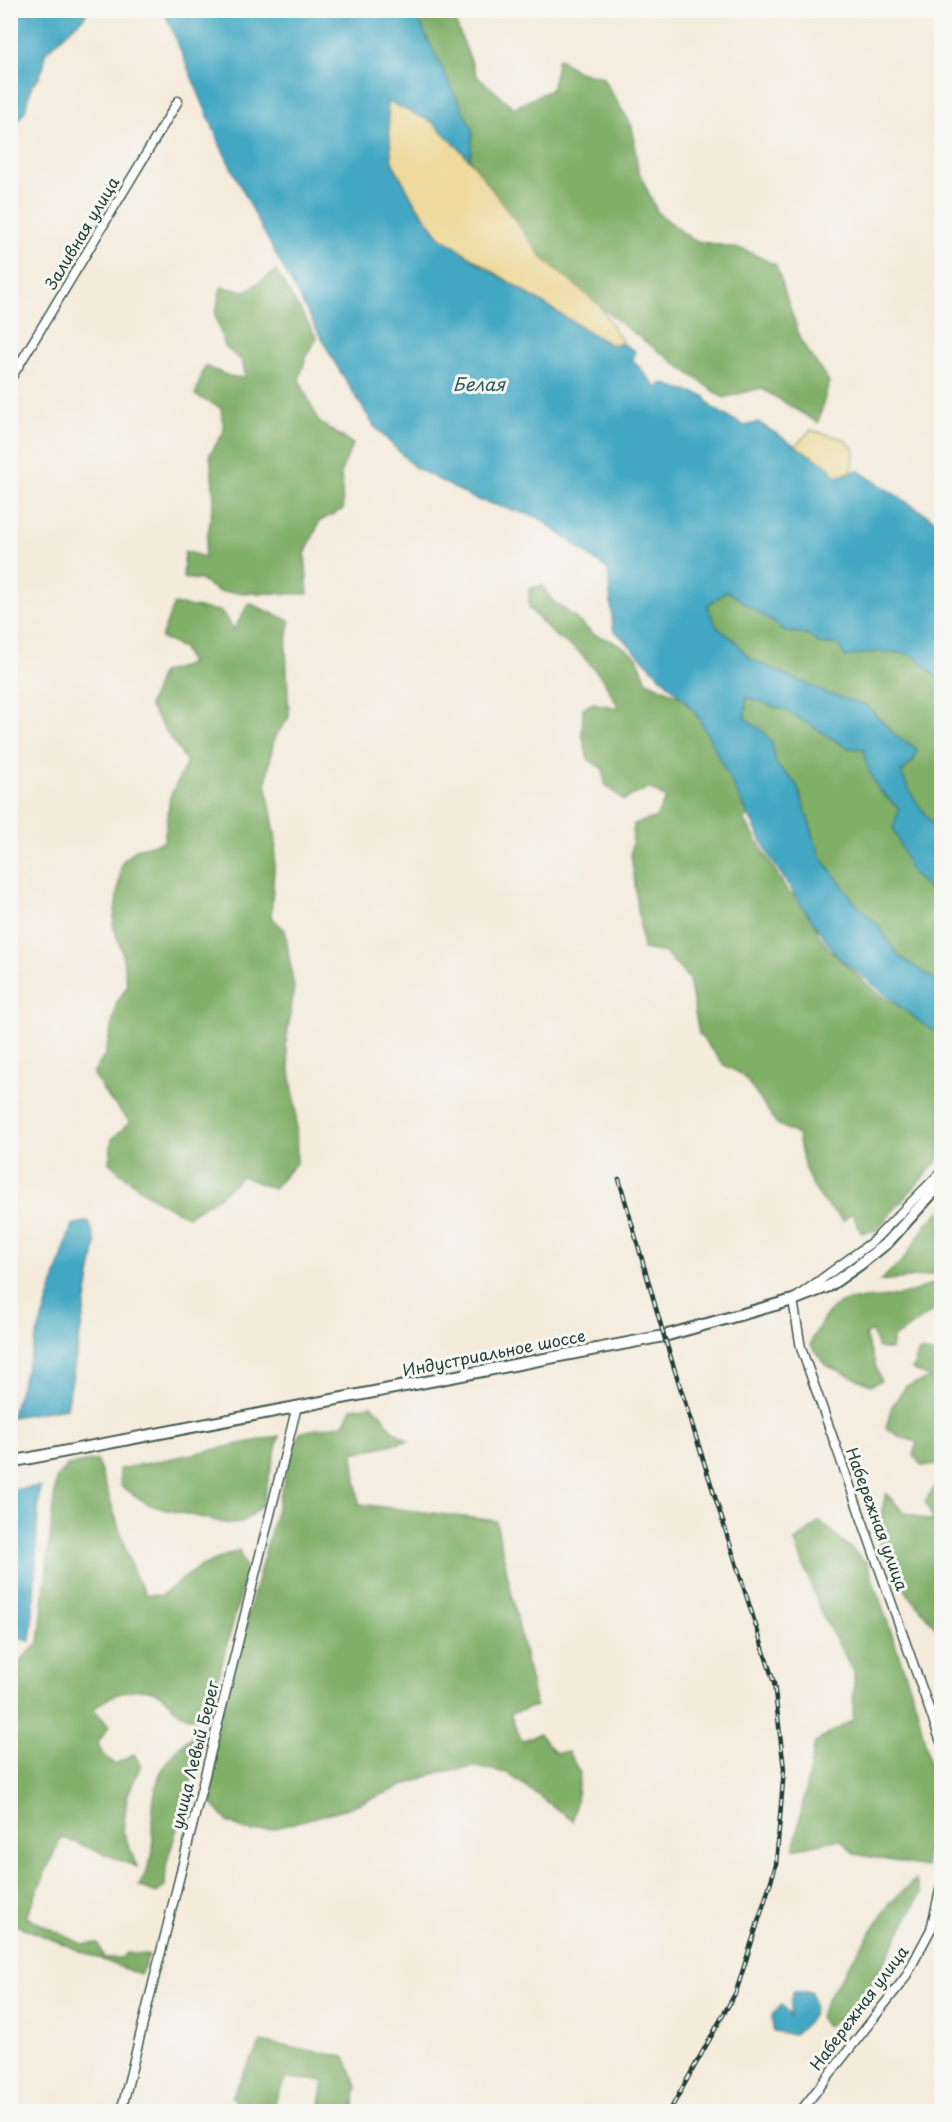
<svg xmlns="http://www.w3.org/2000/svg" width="952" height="2122" font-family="'Playpen Sans',sans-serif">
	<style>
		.forest { fill: #80af68; stroke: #50764e; stroke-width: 1.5 }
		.sand { fill: #eeda9e; stroke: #868c69; stroke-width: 1.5 }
		.water { fill: #43a7c3; stroke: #31727c; stroke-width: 1.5 }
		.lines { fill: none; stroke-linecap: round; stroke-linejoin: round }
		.minor-casing { stroke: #3f574d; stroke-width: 11 }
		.major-casing { stroke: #3f574d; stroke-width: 14 }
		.minor { stroke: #fff; stroke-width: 8 }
		.major { stroke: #fff; stroke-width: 10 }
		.rail-casing { stroke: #1f3d34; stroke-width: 4.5 }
		.rail { stroke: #f6f6f2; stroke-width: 2; stroke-dasharray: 7; stroke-linecap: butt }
		.labels { text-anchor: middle; stroke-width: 6; stroke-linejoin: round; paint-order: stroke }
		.street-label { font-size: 16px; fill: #1f3d34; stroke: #f6f6f2 }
		.water-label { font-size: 18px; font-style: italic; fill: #2a5d5f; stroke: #f6f6f2 }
	</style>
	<rect width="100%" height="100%" fill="#f6f6f2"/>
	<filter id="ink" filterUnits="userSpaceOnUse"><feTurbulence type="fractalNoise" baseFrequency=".0167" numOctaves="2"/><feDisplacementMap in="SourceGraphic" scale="12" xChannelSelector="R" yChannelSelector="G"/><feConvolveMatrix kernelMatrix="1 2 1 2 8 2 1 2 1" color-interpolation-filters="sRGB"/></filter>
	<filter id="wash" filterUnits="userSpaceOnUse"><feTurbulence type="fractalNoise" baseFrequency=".008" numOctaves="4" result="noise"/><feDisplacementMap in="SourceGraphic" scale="24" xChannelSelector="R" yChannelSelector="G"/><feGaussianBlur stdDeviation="1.35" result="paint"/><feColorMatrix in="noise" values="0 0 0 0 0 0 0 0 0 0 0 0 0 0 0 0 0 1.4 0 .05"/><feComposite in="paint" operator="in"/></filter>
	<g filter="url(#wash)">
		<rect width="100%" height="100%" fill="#f4ebdb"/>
		<g class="forest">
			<polygon points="422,11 451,11 477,76 514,108 552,89 558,58 578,72 602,77 632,126 638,170 658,213 693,240 745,250 776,265 801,341 829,382 818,423 761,388 723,398 624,326 541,258 470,159 473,131 424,34"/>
			<polygon points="276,271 317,338 308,352 299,379 319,422 353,444 341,471 343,509 320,521 305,554 308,594 220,592 200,580 183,578 185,551 204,557 214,498 210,454 224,432 221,408 195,395 205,366 229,376 245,378 243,362 225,347 215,315 221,287 246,291"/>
			<path d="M542,585L552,601L566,610L593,634L619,644L637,657L647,681L681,697L701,722L723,737L755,801L745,821L789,894L803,897L811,908L818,934L829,949L871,988L941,1035V1157L876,1230L861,1233L852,1213L843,1221C839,1214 835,1213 830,1208C807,1185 803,1165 798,1135L777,1124L743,1075L724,1065L699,1034L689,979L665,953L643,949L631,853L634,824L656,817L666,798L649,788L623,800L605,784L603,769L588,759L582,734L583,708L594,703L619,708L603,679L579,652L554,635L529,608V589Z"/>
			<path d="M727,591L787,632L807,634L820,644H838L845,657C866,653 902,646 920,661C928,668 932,675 941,680V838L912,795L901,773L914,760L917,749L895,735L866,705L826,693L750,659L734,640L717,627L707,606Z"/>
			<path d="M249,603L290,621L286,649L289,717L274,738L266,783L276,839L271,917L285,930L294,988L286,1044L296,1111L297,1162L273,1189L242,1176L219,1197L188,1216C157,1204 134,1185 109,1163L112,1139L130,1122L106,1095L93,1073L105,1055L117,1002L127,986L122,952L113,925L122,862L136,849L164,842L170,797L187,762L149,706L161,673L190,664L183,648L161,638L174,604L220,611L234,629Z"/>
			<polygon points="747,696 787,711 848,748 864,749 876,788 899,809 934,892 941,900 941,984 899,956 877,924 857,905 820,856 797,785 776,764 772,743 745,719"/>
			<polygon points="941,1210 941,1271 926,1276 880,1281 904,1259 926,1225"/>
			<path d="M941,1281V1308C923,1314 911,1329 893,1338L891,1350L878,1348L872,1331L865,1335L881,1381L871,1385L825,1365L810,1344C836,1288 844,1304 896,1296C912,1294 926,1285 941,1281Z"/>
			<polygon points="919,1351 942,1355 941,1456 936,1464 922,1466 913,1455 917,1442 902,1438 886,1428 892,1406 906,1386 931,1378 912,1369"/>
			<polygon points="371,1405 381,1414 392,1430 409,1441 353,1453 359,1504 496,1521 536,1706 510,1714 522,1741 539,1734 556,1753 568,1752 580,1773 573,1821 507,1773 477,1767 439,1772 345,1809 272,1829 251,1832 229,1823 212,1804 210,1757 294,1444 301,1432 344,1424 352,1408"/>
			<polygon points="279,1436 262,1505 242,1523 230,1524 159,1508 146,1503 121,1486 119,1469"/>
			<path d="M97,1460L133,1571L146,1595H162L197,1568L239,1550L247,1571L207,1719C200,1718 191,1718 184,1715C174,1712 168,1699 159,1694C140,1682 108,1695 94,1709L109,1726L98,1743L103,1755L115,1764L134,1754L141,1765L127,1797L123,1831L137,1867L61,1837L26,1917L82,1944L98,1943L104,1958H121L127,1953L149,1955L140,1975L11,1923V1693L21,1660L39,1643L56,1479L67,1465Z"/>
			<polygon points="941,1478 941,1668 938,1630 908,1594 878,1542 880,1518 886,1494 904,1512 934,1522 925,1501"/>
			<polygon points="820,1521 867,1563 916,1704 932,1772 926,1867 855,1854 840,1839 794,1849 815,1742 853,1720 854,1672 822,1615 795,1542"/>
			<path d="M192,1737L200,1745L197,1760L166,1866L165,1886L157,1893L139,1886C145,1874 151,1864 153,1851C154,1843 152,1835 152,1827C152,1790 159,1758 192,1737Z"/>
			<polygon points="915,1880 921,1893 864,2000 826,2027 819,2017 828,1997 890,1903"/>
			<polygon points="261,2042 345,2057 357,2086 353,2111 319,2111 324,2081 286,2078 270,2111 244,2111 231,2097"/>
		</g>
		<g class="sand">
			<polygon points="385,78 412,94 476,168 543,259 599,305 623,343 612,345 587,332 439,236 415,203 392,161 389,142 383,128"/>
			<polygon points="811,430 844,439 855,450 852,471 837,477 826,465 795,446"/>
		</g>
		<g class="water">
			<polygon points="11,10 86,11 86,15 45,53 44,66 38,79 32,85 25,111 11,129"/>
			<path d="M164,11H414L473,131L470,159L432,122L387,101L392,162L415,203L439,236L490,271L609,344L625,345L635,351L633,360L657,388L662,383L704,396L712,408L745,426L758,422L826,465L837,477L857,470L941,524V680C932,675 928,668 920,661C902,646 866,653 845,657L838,644H820L807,634L787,632L727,591L707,606L717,627L734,640L750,659L826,693L866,705L895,735L917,749L914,760L901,773L912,795L941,838V900L912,873L893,828L899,809C880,791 866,777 864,749L848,748L787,711L747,697L745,718L764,732L772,743L776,764L797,785L820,856L857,905L877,924L899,956L941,984V1035L925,1026L837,956L804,909L770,857L695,711L613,629L608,570L537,517L475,499L414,467L374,426L335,363L261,227L222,149Z"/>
			<polygon points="89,1221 96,1243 67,1408 11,1417 72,1225"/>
			<path d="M40,1486C35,1538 37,1589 30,1641L11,1637V1490Z"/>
			<path d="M792,1992H811C819,2012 810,2023 793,2035L773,2031L772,2015L782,2004L790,2016Z"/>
		</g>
	</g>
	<g filter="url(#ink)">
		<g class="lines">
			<g class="minor-casing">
				<g id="minor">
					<polyline points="10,380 178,101"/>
					<polyline points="942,1171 872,1242 793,1300 801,1348 942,1745"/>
					<polyline points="121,2112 297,1406"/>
					<polyline points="800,2112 905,1978 931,1929 942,1882"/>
				</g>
			</g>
			<g class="major-casing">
				<polyline id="major" points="10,1462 664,1336 793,1300 829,1286 859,1265 888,1242 942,1182"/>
			</g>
			<use href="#minor" class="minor"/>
			<use href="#major" class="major"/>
			<g class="rail-casing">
				<polyline id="rail" points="619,1179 664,1336 774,1683 784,1769 776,1865 736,1992 669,2112"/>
			</g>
			<use href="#rail" class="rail"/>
		</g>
	</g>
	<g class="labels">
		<g class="street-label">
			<text transform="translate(82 233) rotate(-59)" y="6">Заливная улица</text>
			<text transform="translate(494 1353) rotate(-11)" y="6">Индустриальное шоссе</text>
			<text transform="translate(877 1519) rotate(70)" y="6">Набережная улица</text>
			<text transform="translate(195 1755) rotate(-76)" y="6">улица Левый Берег</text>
			<text transform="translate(859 2008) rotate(-53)" y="6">Набережная улица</text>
		</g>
		<g class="water-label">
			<text x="479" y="391">Белая</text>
		</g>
	</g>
	<rect width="952" height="2122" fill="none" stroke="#f6f6f2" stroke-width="36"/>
</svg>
